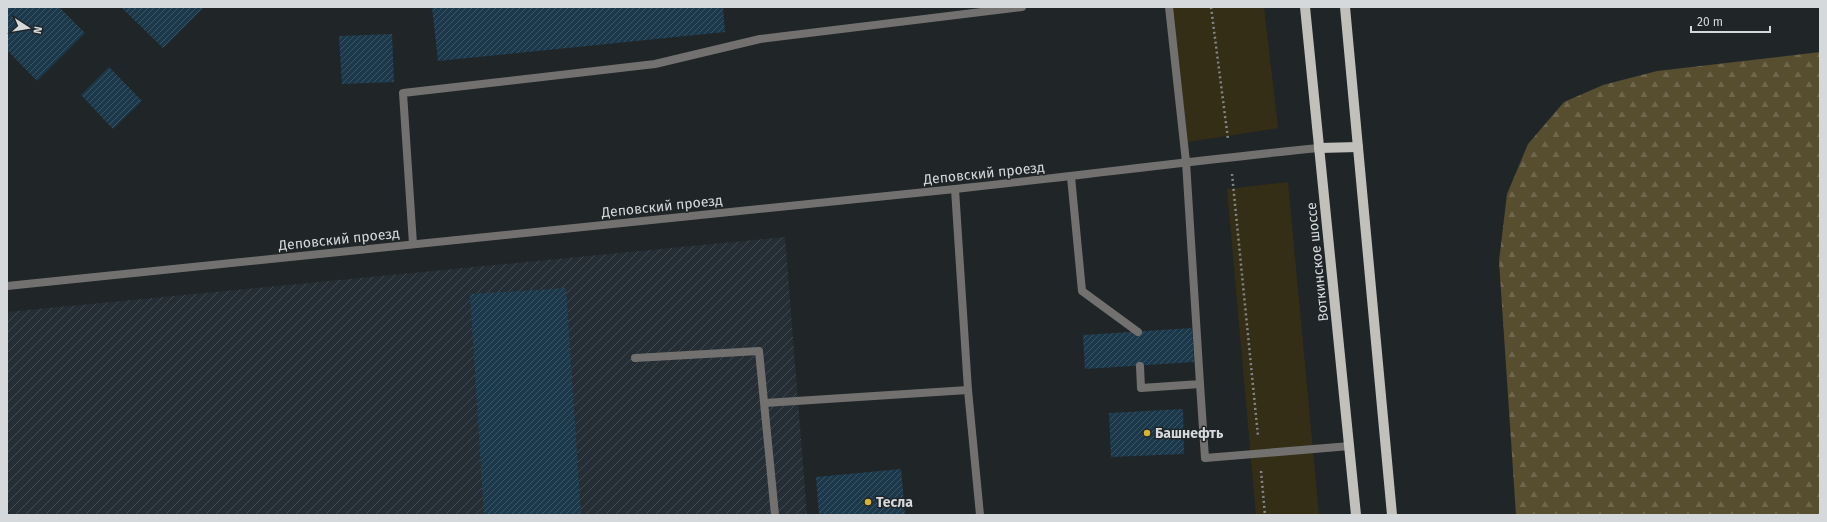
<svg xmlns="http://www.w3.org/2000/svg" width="1827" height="522" font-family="'Fira Sans',sans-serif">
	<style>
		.industrial { fill: url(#industrial-furrows) }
		.green { fill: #352e17 }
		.forest { fill: url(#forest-firs) }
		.building { fill: url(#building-hatch) }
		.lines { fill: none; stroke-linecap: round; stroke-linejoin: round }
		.path { stroke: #838789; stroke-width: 2.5; stroke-dasharray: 2 3; stroke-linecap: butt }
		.lane { stroke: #72716f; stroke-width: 8 }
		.street { stroke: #72716f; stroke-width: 8 }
		.primary { stroke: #c2c0bb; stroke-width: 10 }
		.poi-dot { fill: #d8b434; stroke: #202528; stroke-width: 1.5 }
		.labels { text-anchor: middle; stroke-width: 3; stroke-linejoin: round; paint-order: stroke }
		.street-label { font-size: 14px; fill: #d6d9db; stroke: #202528 }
		.poi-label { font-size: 14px; font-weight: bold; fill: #d6d9db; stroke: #202528; text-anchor: start }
	</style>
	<defs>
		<pattern id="industrial-furrows" width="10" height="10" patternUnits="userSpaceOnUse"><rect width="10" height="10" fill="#252e35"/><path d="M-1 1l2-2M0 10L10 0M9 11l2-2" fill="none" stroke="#444c52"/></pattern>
		<pattern id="forest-firs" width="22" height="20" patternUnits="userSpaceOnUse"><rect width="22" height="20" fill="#574d2f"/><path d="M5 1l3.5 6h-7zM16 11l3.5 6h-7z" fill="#6e664d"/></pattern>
		<pattern id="building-hatch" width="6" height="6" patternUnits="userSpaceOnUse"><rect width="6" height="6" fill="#1c384b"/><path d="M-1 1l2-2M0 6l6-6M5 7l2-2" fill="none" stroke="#3c5464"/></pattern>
	</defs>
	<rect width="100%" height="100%" fill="#202528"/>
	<polygon class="industrial" points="785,237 807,515 7,515 7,312"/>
	<g class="green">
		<polygon points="1172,7 1264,7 1278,128 1188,142"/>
		<polygon points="1288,182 1319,515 1256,515 1227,189"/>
	</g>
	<polygon class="forest" points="1820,52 1820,515 1516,515 1499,261 1507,194 1528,144 1564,102 1603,85 1657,71"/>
	<g class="building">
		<polygon points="7,7 59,7 85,33 37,81 7,50"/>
		<polygon points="121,7 204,7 163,48"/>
		<polygon points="432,7 723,7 725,32 438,61"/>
		<polygon points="392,34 394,82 342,84 339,36"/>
		<polygon points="109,67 142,101 113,129 81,95"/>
		<polygon points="566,288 581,515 484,515 470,294"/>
		<polygon points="1192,328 1194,362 1085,369 1083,335"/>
		<polygon points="1183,409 1184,454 1111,457 1109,413"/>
		<polygon points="901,469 905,515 819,515 816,477"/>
	</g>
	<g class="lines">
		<g class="path">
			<polyline points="1211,7 1228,139"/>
			<polyline points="1232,174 1258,436"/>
			<polyline points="1261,471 1265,515"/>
		</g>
		<g class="lane">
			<polyline points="1071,177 1082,291 1138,332"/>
			<polyline points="955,189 968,390 980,515"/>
			<polyline points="413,244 403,93 655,64 760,39 1022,7"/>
			<polyline points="635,358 759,351 775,515"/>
			<polyline points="1140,366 1141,388 1200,384 1186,162 1169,7"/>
			<polyline points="1200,384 1205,458 1350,446"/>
			<polyline points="765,403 968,390"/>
		</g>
		<path class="street" d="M7,286L955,189C1077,176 1197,160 1319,148"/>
		<g class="primary">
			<polyline points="1305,7 1356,515"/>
			<polyline points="1345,7 1392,515"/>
			<polyline points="1319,148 1358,147"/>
		</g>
	</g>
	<g class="poi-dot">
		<circle cx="1147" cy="433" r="4"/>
		<circle cx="868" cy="502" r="4"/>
	</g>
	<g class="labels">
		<g class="street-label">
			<text transform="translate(984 173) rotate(-6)" y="5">Деповский проезд</text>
			<text transform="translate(662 206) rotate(-6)" y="5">Деповский проезд</text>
			<text transform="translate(339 239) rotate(-6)" y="5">Деповский проезд</text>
			<text transform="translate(1317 262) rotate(-96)" y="5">Воткинское шоссе</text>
		</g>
		<g class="poi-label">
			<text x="1155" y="438">Башнефть</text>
			<text x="876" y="507">Тесла</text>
		</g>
	</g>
	<rect width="1827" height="522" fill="none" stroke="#d6d9db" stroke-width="16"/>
	<g transform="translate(28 28) rotate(102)" stroke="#202528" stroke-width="3" paint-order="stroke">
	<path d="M0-3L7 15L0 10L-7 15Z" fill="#d6d9db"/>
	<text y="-6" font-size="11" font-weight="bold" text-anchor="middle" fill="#d6d9db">N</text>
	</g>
	<path d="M1691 26v6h79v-6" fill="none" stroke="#d6d9db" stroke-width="2"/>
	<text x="1697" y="26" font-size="12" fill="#d6d9db" stroke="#202528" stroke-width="3" paint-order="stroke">20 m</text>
</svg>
